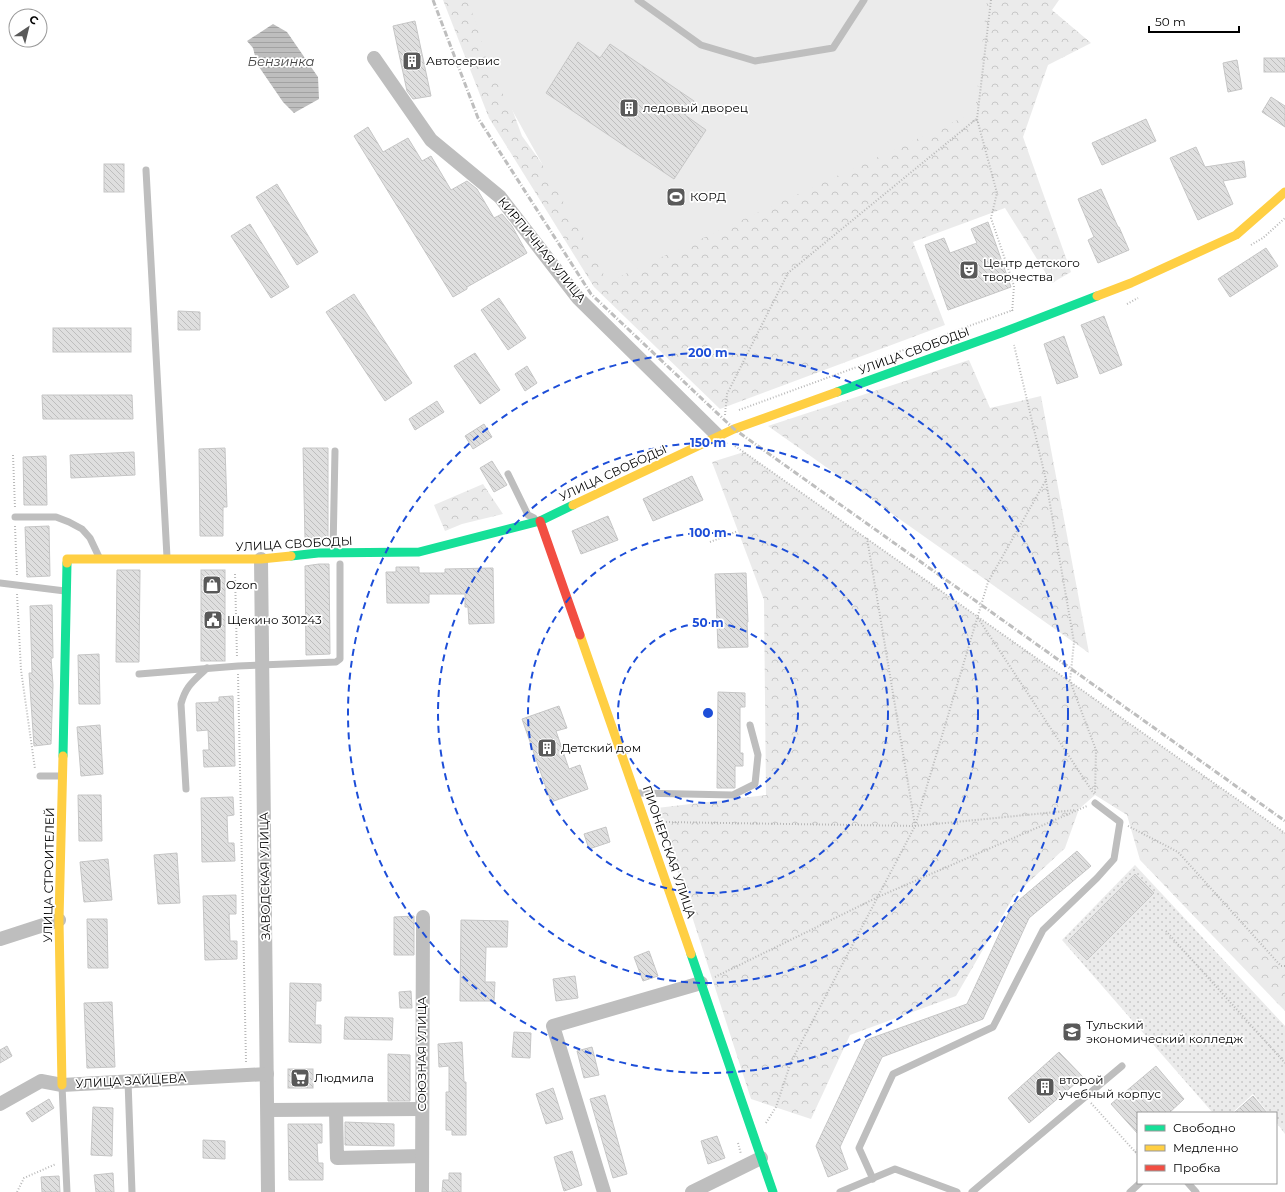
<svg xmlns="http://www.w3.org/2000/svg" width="1285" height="1192" font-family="Montserrat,sans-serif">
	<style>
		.grass { fill: url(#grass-dots) }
		.forest { fill: url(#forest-crowns) }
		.pitch { fill: #ebebeb }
		.water { fill: url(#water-rules) }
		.building { fill: url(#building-back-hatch); stroke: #c6c6c6 }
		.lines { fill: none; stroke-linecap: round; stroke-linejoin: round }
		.path { stroke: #b9b9b9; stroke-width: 2; stroke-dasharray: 1 2; stroke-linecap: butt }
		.lane { stroke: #bebebe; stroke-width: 7 }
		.street { stroke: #bebebe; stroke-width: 14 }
		.fast { stroke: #16e098; stroke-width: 9 }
		.slow { stroke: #ffcf43; stroke-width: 9 }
		.jam { stroke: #f24e42; stroke-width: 9 }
		.rail { stroke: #bebebe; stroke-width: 3; stroke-dasharray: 6 2 1 2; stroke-linecap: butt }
		.ring { fill: none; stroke: #1d4ed8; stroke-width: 2; stroke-dasharray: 7 5 }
		.labels { text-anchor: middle; stroke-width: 3.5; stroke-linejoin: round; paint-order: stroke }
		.poi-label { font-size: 12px; fill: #000; stroke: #fff; text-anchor: start }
		.street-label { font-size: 12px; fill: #000; stroke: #fff }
		.water-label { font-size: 13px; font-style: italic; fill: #434343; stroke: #fff }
		.centre { fill: #1d4ed8; stroke: #fff; stroke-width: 2 }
		.ring-label { font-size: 12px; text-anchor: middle; font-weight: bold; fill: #1d4ed8; stroke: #fff; stroke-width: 3.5; stroke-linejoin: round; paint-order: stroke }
	</style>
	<defs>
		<pattern id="grass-dots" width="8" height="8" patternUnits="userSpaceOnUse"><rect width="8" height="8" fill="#ebebeb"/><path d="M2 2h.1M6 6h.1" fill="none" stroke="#c8c8c8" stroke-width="1.8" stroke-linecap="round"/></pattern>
		<pattern id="forest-crowns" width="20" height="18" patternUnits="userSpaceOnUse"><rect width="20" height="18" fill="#ebebeb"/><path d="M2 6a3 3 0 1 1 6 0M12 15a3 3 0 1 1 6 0" fill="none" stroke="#c8c8c8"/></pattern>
		<pattern id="water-rules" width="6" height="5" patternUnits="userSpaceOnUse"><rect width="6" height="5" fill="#bebebe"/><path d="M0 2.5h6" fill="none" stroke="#a2a2a2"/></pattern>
		<pattern id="building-back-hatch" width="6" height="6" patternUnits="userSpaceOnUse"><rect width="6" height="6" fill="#dfdfdf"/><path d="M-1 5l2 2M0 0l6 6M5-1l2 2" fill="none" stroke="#bebebe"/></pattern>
	</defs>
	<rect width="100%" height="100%" fill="#fff"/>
	<polygon class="grass" points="1135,865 1285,1026 1285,1134 1276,1122 1276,1113 1268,1113 1253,1094 1232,1113 1213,1113 1062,940"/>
	<g class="forest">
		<polygon points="443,0 472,0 522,136 575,209 815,0 1059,0 1052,10 1091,43 1048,65 1023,137 1071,272 1052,283 1005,208 913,242 945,325 720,409 594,287 489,118"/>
		<polygon points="969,360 990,408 1041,396 1089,653 768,426"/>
		<polygon points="744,452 1285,833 1285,1011 1140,860 1127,815 1095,795 1079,809 1065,848 1014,896 956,996 850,1035 811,1119 751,1099 657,808 766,795 764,600 712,462"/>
		<polygon points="483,484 503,514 462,524 445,531 434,505"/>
	</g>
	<polygon class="pitch" points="468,0 987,0 975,112 608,282 493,76"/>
	<polygon class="water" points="273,24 287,32 318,77 319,99 294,113 283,102 257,64 253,48 247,41"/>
	<g class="building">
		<polygon points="415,21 431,96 413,99 407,91 393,26"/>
		<polygon points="578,42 600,58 610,44 694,101 685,115 706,130 674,179 546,93"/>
		<rect x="1264" y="58" width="21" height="14"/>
		<polygon points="1237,60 1242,89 1228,92 1223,63"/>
		<polygon points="1271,97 1285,106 1285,127 1262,112"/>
		<polygon points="1146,119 1156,141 1102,165 1092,143"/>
		<polygon points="368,127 383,152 408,138 422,161 431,156 451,190 467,181 477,189 494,218 502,214 512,226 527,253 467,287 467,289 453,297 354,136"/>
		<polygon points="1196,147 1205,167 1244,161 1246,177 1223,181 1233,204 1198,220 1170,158"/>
		<rect x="104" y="164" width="20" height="28"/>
		<polygon points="277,184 318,252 297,265 256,197"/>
		<polygon points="1101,189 1118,227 1119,227 1129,250 1098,263 1088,240 1094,237 1078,199"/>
		<polygon points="988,222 1011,287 948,310 925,245 944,238 950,253 977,243 971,229"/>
		<polygon points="250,224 289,287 271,298 231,236"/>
		<polygon points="1266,248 1278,266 1230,297 1218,279"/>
		<polygon points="354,294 412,383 385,401 326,312"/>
		<polygon points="499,298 526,338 508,350 481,310"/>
		<polygon points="178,311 200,312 200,330 178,330"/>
		<polygon points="1104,316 1122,365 1100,374 1081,325"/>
		<rect x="53" y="328" width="78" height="24"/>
		<polygon points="1064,336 1078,377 1057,384 1044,344"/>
		<polygon points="475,353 500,390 480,404 454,366"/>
		<polygon points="527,366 537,383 525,391 515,374"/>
		<polygon points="42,395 132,395 133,419 43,419"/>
		<polygon points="437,401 444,412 415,430 409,419"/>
		<polygon points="484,424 492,437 473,449 465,436"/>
		<polygon points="225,448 227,507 223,507 223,536 200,536 199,449"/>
		<polygon points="303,448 328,448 328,538 305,538"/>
		<polygon points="134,452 135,475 71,478 70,455"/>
		<polygon points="46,456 47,505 24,505 23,457"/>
		<polygon points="492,461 507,485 494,492 480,468"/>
		<polygon points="692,476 703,500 653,521 643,499"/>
		<polygon points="608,516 618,540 581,554 572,531"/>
		<polygon points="49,526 50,576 27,577 25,527"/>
		<polygon points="319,564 329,564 330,654 306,655 305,566"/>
		<polygon points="396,567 419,567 419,573 445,573 445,569 493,568 494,623 469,624 468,607 465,607 465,594 429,594 429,603 387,603 386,572 396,572"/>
		<polygon points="117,570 140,570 139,662 116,662"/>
		<rect x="201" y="570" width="24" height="91"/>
		<polygon points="746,573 748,622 747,622 748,647 718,648 715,574"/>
		<polygon points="52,605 53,656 53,658 51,658 53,685 51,744 34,746 29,673 32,673 30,606"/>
		<polygon points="99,654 100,704 79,704 78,655"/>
		<polygon points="718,692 745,693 745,707 740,707 740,753 743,753 743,766 735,766 735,788 717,788"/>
		<polygon points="233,696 235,766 204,767 203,750 209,750 208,730 197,731 196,703 219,702 219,697"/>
		<polygon points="559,706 567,728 556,731 569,769 580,765 588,789 551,802 522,719"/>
		<polygon points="100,725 103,774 81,776 77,727"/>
		<polygon points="78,795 101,795 102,841 79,841"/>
		<polygon points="233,797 234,815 227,816 228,843 234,843 235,861 202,862 201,798"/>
		<polygon points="606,827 610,842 589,849 584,834"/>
		<polygon points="1077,851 1091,866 1029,918 983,1019 882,1057 840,1147 848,1169 828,1177 816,1146 866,1040 967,1004 1012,906"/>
		<polygon points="177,853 180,903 158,904 154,855"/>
		<polygon points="108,859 112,900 84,902 80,862"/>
		<polygon points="1135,874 1154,893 1087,960 1068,941"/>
		<polygon points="236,895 236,914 229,914 230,941 237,941 237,959 205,960 203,896"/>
		<polygon points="414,916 414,955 394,955 394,917"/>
		<polygon points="87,919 107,919 108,968 88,968"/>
		<polygon points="461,920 508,921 507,947 486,947 485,982 495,982 494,1001 460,1001"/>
		<polygon points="649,951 658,976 643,981 634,957"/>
		<polygon points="575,976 578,998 556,1001 553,979"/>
		<polygon points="290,983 321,984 321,1001 316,1001 315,1025 321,1025 321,1043 289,1042"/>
		<polygon points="411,991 412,1008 400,1008 399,992"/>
		<polygon points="112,1002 115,1067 87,1068 84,1003"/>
		<polygon points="345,1017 393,1018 392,1040 344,1039"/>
		<polygon points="514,1032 531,1033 530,1058 512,1057"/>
		<polygon points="462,1042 464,1082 466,1082 466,1135 452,1135 452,1130 446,1130 446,1092 449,1092 449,1066 439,1067 438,1044"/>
		<polygon points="7,1046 12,1056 0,1063 0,1050"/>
		<polygon points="592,1047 599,1075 584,1078 577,1051"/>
		<polygon points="1059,1052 1083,1077 1029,1123 1008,1098"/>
		<polygon points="388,1054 410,1055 410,1101 388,1101"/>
		<polygon points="1156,1066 1184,1099 1169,1113 1138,1113 1138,1134 1111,1104"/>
		<rect x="288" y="1069" width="25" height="19"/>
		<polygon points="553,1088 563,1119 546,1124 536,1094"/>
		<polygon points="605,1095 627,1174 613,1178 590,1099"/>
		<polygon points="1253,1096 1267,1113 1234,1113"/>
		<polygon points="49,1099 54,1108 32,1122 26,1113"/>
		<polygon points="93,1107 113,1108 112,1156 91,1155"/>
		<polygon points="345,1122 394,1124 394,1146 345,1145"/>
		<polygon points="288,1124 322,1124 322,1143 317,1143 318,1163 323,1163 323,1180 289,1180"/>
		<polygon points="717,1136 725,1158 708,1164 701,1141"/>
		<polygon points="203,1140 225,1141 225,1159 203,1158"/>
		<polygon points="572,1151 582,1185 564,1191 554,1157"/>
		<polygon points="113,1173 114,1192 96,1192 94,1175"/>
		<polygon points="449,1173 461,1173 461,1192 442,1192 443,1180 449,1180"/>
		<polygon points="59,1176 60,1192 42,1192 41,1177"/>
	</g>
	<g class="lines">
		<g class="path">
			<polyline points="991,0 977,119 997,193 991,218 1014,286 1012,313"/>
			<polyline points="1251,245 1263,238 1285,218"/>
			<polyline points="1127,304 1138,298"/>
			<polyline points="739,410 1013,310"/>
			<polyline points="725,415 727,394 788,273 975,120 977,119"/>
			<polyline points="735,446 1285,833"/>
			<polyline points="13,455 15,508"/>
			<polyline points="1046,481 1074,642 1070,681 1096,750 1095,793"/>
			<polyline points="15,526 17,576"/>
			<polyline points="867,538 915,825"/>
			<polyline points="710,542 738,531"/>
			<polyline points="235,574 237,658"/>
			<polyline points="17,594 21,670 35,769"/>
			<polyline points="978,618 1094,794"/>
			<polyline points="238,674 246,1062"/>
			<polyline points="663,822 915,826 1076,810"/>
			<polyline points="1128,826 1178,852 1281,966 1285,966"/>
			<polyline points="1166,931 1285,1063"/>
			<polyline points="715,977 878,897 1087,806"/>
			<polyline points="1091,1103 1138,1155"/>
			<polyline points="766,1123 776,1107 791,1062 915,826 988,582 1046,480 1014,345"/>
			<polyline points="738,1143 741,1154"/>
			<polyline points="1135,1152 1138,1149"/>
			<polyline points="17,1192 24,1178 56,1164"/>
		</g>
		<g class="lane">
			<polyline points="638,0 701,45 755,61 833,48 864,0"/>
			<polyline points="146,170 167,557"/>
			<polyline points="508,474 528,515 534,518"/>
			<polyline points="15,517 56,517 69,522 82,529 90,538 99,557"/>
			<polyline points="333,551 335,451"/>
			<polyline points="0,583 65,591"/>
			<polyline points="139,674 238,666 336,662 340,659 340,564"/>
			<polyline points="40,776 60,776"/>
			<path d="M186,789L181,704C186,685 194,681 207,668"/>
			<polyline points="638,793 733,795 755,784 758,755 750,725"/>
			<polyline points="128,1081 132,1192"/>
			<polyline points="62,1086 67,1192"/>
			<polyline points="873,1179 859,1148 893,1074 993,1027 1043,930 1097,878 1114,859 1120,822 1095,803"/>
			<polyline points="1188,1183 1196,1192"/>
			<polyline points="840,1192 895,1169 957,1192"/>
			<polyline points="972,1192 1122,1066"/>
			<polyline points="1130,1192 1140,1183"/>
		</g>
		<g class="street">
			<polyline points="374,58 431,140 500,197 578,298 718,436"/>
			<polyline points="261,559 268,1192"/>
			<polyline points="0,939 59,920"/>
			<polyline points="0,1104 41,1081 62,1085 267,1074"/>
			<polyline points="268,1110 422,1109"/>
			<polyline points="336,1110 337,1158 422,1156"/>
			<polyline points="422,1192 423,917"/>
			<polyline points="604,1192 553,1026 701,983"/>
			<polyline points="692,1192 761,1158"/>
		</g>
		<g class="fast">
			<polyline points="837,392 1001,333 1097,296"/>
			<polyline points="291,556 318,553 419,552 540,521 573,505"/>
			<polyline points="63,756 67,563"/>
			<polyline points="691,954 773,1192"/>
		</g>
		<g class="slow">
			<polyline points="1097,296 1131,283 1236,235 1285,192"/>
			<polyline points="573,505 734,429 837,392"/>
			<polyline points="67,563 67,559 261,559 291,556"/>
			<polyline points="580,635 691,954"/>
			<polyline points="62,1085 59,920 63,756"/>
		</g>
		<polyline class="jam" points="540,521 580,635"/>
		<polyline class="rail" points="433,0 478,118 591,294 734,429 1285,821"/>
	</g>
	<g class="ring">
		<circle cx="708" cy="713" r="90"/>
		<circle cx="708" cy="713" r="180"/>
		<circle cx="708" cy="713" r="270"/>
		<circle cx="708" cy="713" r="360"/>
	</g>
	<defs>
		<g id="building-square" transform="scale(1)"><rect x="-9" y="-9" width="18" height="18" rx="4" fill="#595959" stroke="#fff"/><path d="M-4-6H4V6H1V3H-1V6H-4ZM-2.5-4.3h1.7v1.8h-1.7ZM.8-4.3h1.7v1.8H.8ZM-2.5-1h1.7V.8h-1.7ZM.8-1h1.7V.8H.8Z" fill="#fff"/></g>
		<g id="stadium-square" transform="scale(1)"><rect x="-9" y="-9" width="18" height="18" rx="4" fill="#595959" stroke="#fff"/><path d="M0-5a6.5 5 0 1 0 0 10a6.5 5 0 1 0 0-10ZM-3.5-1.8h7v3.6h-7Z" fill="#fff"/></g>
		<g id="theatre-square" transform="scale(1)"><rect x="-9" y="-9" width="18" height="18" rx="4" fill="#595959" stroke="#fff"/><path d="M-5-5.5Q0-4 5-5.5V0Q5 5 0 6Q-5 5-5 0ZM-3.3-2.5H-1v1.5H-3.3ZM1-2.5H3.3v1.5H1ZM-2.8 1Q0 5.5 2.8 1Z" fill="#fff"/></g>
		<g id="shop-square" transform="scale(1)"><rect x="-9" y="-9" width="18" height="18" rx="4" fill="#595959" stroke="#fff"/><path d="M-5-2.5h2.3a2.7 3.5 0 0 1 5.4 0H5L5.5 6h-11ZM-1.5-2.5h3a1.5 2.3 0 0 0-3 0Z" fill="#fff"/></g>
		<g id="civic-square" transform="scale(1)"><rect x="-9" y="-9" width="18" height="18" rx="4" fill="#595959" stroke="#fff"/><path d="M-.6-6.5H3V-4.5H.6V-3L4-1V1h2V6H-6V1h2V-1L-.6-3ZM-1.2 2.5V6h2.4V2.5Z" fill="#fff"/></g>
		<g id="university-square" transform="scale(1)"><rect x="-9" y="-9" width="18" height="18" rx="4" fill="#595959" stroke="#fff"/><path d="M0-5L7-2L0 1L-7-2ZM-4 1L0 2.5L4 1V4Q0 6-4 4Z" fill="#fff"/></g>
		<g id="supermarket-square" transform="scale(1)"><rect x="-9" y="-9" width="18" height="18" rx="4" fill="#595959" stroke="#fff"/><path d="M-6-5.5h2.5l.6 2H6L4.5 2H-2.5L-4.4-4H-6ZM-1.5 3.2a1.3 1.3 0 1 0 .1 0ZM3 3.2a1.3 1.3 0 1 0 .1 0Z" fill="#fff"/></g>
	</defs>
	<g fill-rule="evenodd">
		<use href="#building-square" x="412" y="61"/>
		<use href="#building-square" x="629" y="108"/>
		<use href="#stadium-square" x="676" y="197"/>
		<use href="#theatre-square" x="969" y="270"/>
		<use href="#shop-square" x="212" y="585"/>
		<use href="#civic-square" x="213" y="620"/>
		<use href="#building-square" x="547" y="748"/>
		<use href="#university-square" x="1072" y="1032"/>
		<use href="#supermarket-square" x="300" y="1078"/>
		<use href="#building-square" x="1045" y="1087"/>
	</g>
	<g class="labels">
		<g class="poi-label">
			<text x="426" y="65">Автосервис</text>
			<text x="643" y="112">ледовый дворец</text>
			<text x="690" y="201">КОРД</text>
			<text x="983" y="267">Центр детского<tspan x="983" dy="14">творчества</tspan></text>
			<text x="226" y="589">Ozon</text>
			<text x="227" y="624">Щекино 301243</text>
			<text x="561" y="752">Детский дом</text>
			<text x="1086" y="1029">Тульский<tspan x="1086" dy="14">экономический колледж</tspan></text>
			<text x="314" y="1082">Людмила</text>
			<text x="1059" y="1084">второй<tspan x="1059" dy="14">учебный корпус</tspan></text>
		</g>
		<g class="street-label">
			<text transform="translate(542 250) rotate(51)" y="4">КИРПИЧНАЯ УЛИЦА</text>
			<text transform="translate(914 351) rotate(-20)" y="4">УЛИЦА СВОБОДЫ</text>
			<text transform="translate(613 473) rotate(-25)" y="4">УЛИЦА СВОБОДЫ</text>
			<text transform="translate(294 544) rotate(-3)" y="4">УЛИЦА СВОБОДЫ</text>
			<text transform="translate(669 852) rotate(71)" y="4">ПИОНЕРСКАЯ УЛИЦА</text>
			<text transform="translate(49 875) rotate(-89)" y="4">УЛИЦА СТРОИТЕЛЕЙ</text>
			<text transform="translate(265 876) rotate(-91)" y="4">ЗАВОДСКАЯ УЛИЦА</text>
			<text transform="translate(422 1054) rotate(-90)" y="4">СОЮЗНАЯ УЛИЦА</text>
			<text transform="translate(131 1081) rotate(-3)" y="4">УЛИЦА ЗАЙЦЕВА</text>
		</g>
		<g class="water-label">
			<text x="281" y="66">Бензинка</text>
		</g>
	</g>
	<circle cx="708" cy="713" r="6" class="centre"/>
	<g class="ring-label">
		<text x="708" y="357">200 m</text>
		<text x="708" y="447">150 m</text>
		<text x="708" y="537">100 m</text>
		<text x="708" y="627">50 m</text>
	</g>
	<rect x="1137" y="1112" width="140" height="72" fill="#ffffff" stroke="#999999"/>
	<rect x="1145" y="1125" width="20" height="6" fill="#16e098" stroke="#999999"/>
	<text x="1173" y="1132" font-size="12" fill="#000000">Свободно</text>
	<rect x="1145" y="1145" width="20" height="6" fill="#ffcf43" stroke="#999999"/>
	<text x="1173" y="1152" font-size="12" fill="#000000">Медленно</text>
	<rect x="1145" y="1165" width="20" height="6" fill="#f24e42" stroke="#999999"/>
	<text x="1173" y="1172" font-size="12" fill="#000000">Пробка</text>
	<g transform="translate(28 28) rotate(35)"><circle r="19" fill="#ffffff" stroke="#999999"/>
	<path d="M0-3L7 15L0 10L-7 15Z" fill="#595959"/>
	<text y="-6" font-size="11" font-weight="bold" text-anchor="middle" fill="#000000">С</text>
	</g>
	<path d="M1149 26v6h90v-6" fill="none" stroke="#000000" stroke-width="2"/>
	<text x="1155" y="26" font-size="12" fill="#000000" stroke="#ffffff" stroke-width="3" paint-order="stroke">50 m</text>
</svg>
